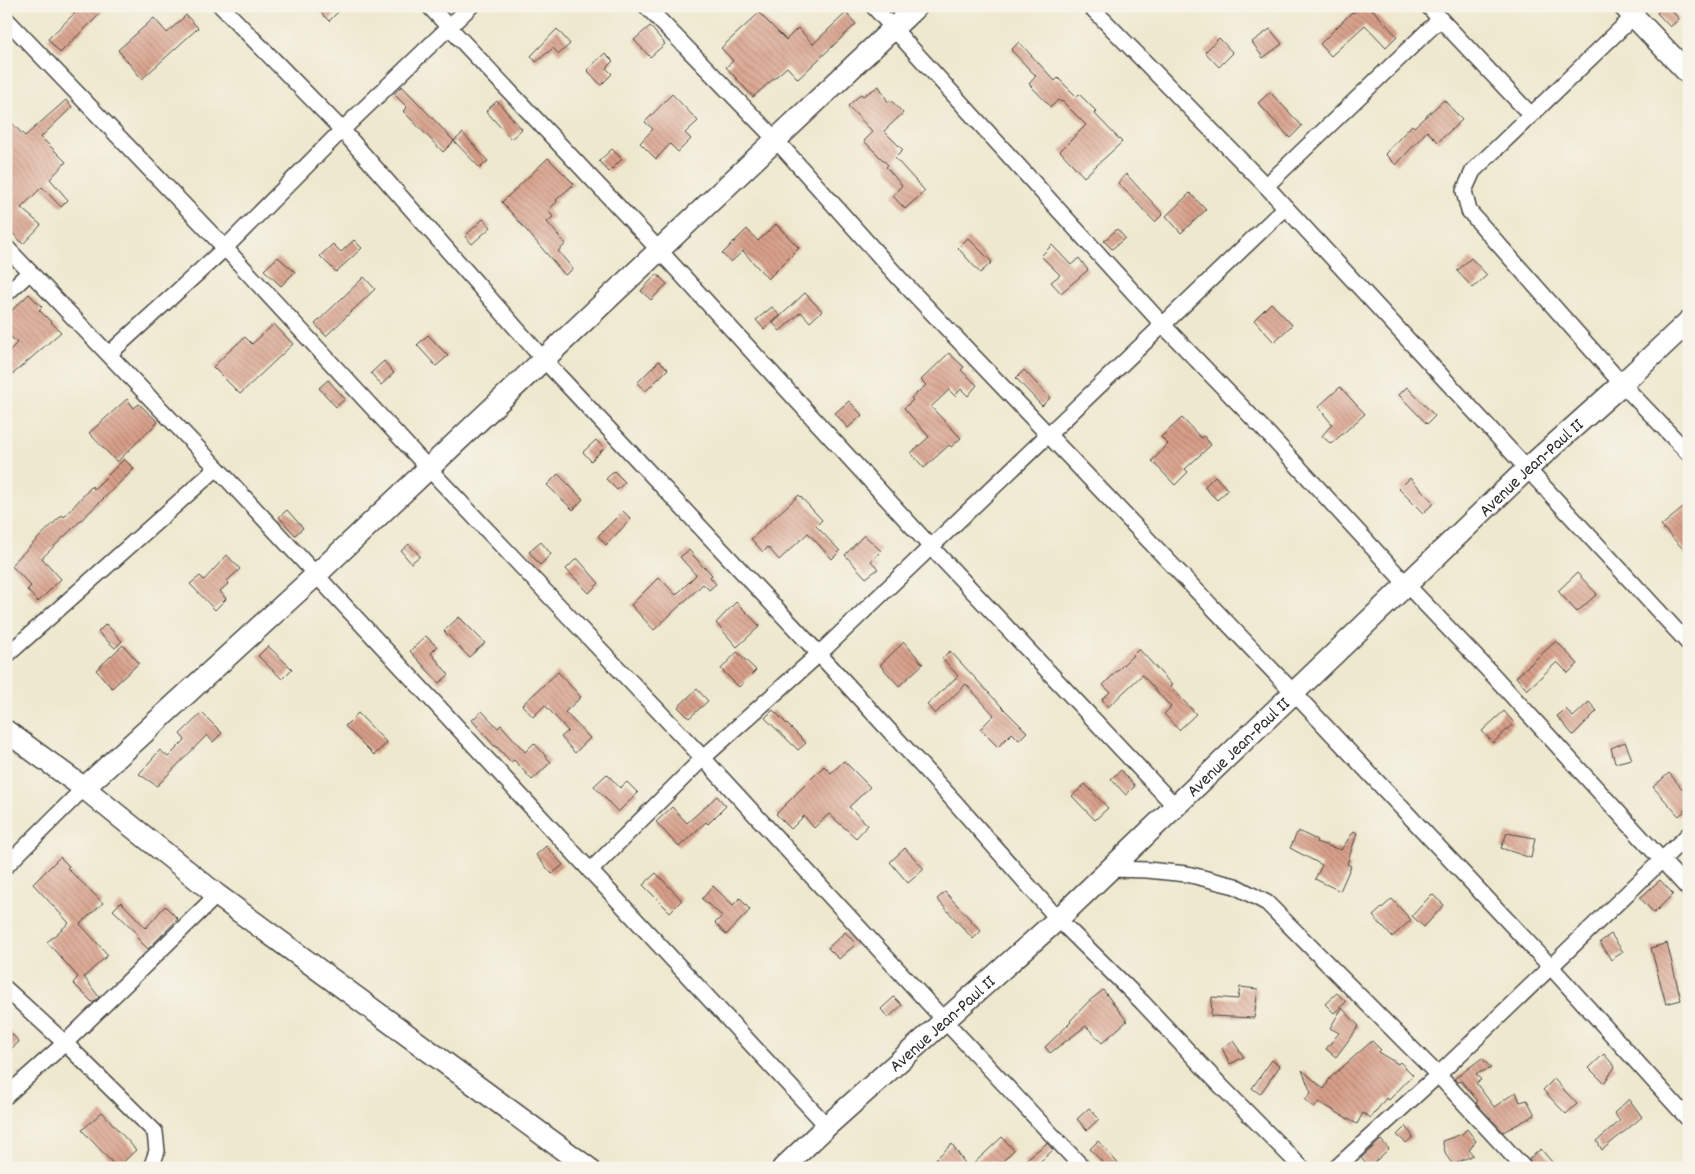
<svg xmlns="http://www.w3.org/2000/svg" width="1695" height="1174" font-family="Dekko,sans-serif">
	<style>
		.building { fill: url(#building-back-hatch) }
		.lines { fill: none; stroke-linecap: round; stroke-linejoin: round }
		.street-casing { stroke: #484743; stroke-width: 18 }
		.secondary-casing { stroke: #484743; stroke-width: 24 }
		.street { stroke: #fff; stroke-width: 15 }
		.secondary { stroke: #fff; stroke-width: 21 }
		.labels { text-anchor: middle; stroke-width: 4; stroke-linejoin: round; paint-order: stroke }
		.street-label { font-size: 18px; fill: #2b2b2b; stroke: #f7f3e8 }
	</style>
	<defs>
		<pattern id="building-back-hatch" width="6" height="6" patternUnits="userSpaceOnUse" patternTransform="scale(1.25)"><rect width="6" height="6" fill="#d89f89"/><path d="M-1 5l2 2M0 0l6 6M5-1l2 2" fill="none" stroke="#af8270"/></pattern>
	</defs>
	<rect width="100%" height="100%" fill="#f7f3e8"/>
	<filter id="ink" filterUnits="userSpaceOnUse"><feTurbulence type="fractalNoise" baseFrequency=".02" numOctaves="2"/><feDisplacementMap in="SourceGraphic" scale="10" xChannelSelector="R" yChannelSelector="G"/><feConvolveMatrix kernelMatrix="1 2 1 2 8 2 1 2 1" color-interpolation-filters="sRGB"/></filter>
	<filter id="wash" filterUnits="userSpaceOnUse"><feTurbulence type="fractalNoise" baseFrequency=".0096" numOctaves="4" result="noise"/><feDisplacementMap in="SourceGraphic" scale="20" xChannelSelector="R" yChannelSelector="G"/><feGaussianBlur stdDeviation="1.12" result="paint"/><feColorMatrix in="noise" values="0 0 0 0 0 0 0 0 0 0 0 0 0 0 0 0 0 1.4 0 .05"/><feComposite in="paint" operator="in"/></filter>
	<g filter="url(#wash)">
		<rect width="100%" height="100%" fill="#eee8ce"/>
		<g id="blocks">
			<g class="building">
				<polygon points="69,6 96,6 102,12 60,53 48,39 75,13"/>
				<polygon points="315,6 344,6 329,21"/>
				<polygon points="1361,6 1369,6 1397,36 1386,47 1365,25 1331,56 1320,44 1352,12 1353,13"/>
				<polygon points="1664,6 1668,6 1679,19 1670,27 1657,13"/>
				<polygon points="759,13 786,40 798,28 813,44 846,13 856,24 798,79 787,67 753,97 726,67 733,61 721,48"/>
				<polygon points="186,15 198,28 142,79 118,50 154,18 167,33"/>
				<polygon points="650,26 665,44 650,57 634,40"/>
				<polygon points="557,29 570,44 559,54 553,48 536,62 531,56"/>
				<polygon points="1270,29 1282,44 1263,58 1252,42"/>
				<polygon points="1219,38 1233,53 1219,67 1205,52"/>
				<polygon points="1019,42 1055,81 1058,78 1077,97 1079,94 1096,111 1094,113 1122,142 1084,177 1060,151 1086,125 1062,101 1061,102 1058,100 1051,107 1029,84 1036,76 1011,50"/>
				<polygon points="605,53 613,61 606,68 612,74 601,85 587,70"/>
				<polygon points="402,86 454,141 443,152 403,111 407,107 394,94"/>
				<polygon points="879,86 888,102 891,100 903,113 884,131 903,150 895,158 925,191 905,209 893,196 902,185 886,167 888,165 864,141 873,132 848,106 861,94 863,96"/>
				<polygon points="1270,92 1302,126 1290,138 1258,103"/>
				<polygon points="672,94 698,121 685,133 691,139 678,152 670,144 656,159 640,143 653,129 645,122"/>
				<polygon points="66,100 72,107 41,137 66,162 50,179 68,200 61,207 42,187 21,208 41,225 23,244 6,226 6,118 25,136"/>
				<polygon points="1444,100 1462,120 1438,142 1427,131 1396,165 1385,154 1412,125 1414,127"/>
				<polygon points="497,101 522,129 511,139 486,111"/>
				<polygon points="463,133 488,161 480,168 454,141"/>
				<polygon points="612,149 622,159 609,172 599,161"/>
				<polygon points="548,158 574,184 556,200 557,202 548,210 553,217 547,222 566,244 558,251 573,269 565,275 502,202"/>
				<polygon points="1126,174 1163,214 1155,222 1118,183"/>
				<polygon points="1190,193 1206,210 1181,233 1166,216"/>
				<polygon points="483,219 491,227 472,244 465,236"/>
				<polygon points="776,224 799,248 768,279 743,251 731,262 722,254 747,229 758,241"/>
				<polygon points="1117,229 1125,238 1112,249 1104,241"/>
				<polygon points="968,238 992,262 980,273 958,248"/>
				<polygon points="354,240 362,248 336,272 320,256 333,244 341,252"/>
				<polygon points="1052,245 1071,265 1079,258 1088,270 1061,293 1051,282 1060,275 1041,256"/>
				<polygon points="278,257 295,272 281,286 264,270"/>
				<polygon points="1471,258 1487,275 1473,288 1457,271"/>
				<polygon points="657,274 667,284 651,300 641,291"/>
				<polygon points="364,277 375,289 326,336 315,324"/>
				<polygon points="805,293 822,311 810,322 801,312 780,331 773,323"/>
				<polygon points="29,294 42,307 39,310 61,332 6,380 6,354 17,343 6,332 6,316"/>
				<polygon points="1271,303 1292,325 1274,342 1254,320"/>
				<polygon points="772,307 780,316 764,329 756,320"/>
				<polygon points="274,324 293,344 240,394 213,367 227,353 245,337 252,344"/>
				<polygon points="428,335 448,356 436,366 417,345"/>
				<polygon points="949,353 964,367 961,370 977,385 968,396 961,389 955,396 949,390 931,407 961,438 951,447 949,445 924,468 911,453 929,437 904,408 913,400 911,398 926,385 921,380"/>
				<polygon points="384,361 394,373 381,385 371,373"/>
				<polygon points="659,361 668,369 646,391 637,383"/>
				<polygon points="1024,370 1050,398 1042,406 1016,378"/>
				<polygon points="328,380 345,399 336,407 319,388"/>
				<polygon points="1340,387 1365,414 1331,444 1322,436 1332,424 1318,407"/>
				<polygon points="1407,387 1435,416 1427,424 1399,395"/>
				<polygon points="127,399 134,408 139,404 158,422 117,462 89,433"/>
				<polygon points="849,401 862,415 848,428 835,413"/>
				<polygon points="1182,418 1201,438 1204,436 1211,445 1185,469 1188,472 1175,485 1152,461 1168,444 1161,437"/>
				<polygon points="596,440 604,448 591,461 583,452"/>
				<polygon points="124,459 134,469 42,558 61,579 38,602 27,590 31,586 11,565 62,515 64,517 92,486 94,489"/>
				<polygon points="614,471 625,482 617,490 606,479"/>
				<polygon points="558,474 583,499 573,510 547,485"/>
				<polygon points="1215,476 1228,490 1217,500 1204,487"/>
				<polygon points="1410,478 1434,503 1423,513 1399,489"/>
				<polygon points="799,495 822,520 816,526 840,551 832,559 808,533 779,560 768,547 763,552 751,539"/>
				<polygon points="1689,503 1689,555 1661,526"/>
				<polygon points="287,510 303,528 295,535 279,517"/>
				<polygon points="623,511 631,519 606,545 598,536"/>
				<polygon points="864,535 881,551 871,561 878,569 866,578 845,555"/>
				<polygon points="541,542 551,554 540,565 529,552"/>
				<polygon points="409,544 420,556 411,563 401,551"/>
				<polygon points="689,550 704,568 705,567 712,575 710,577 716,584 709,590 703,584 654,630 631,605 659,577 676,595 696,575 680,557"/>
				<polygon points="227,555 240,569 227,581 229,583 220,591 226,599 215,610 190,584 200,576 204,580"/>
				<polygon points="577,558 599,583 589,593 566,569"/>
				<polygon points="1577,573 1597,594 1577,612 1558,591"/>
				<polygon points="736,602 760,626 737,647 716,623"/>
				<polygon points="459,617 485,643 469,657 444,631"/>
				<polygon points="106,624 122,641 115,648 98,632"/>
				<polygon points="426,636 437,647 431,653 449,675 439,683 410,651"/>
				<polygon points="1556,641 1578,664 1568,673 1557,662 1527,690 1516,677"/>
				<polygon points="904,642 923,664 899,686 880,665"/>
				<polygon points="123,645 139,663 112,688 96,670"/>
				<polygon points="268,646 292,669 282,679 258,656"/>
				<polygon points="1139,649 1172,685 1170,686 1196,714 1179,730 1164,714 1171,707 1142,675 1108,707 1102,699 1110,692 1103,685"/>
				<polygon points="950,651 1001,706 1027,732 1019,740 1012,733 998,747 980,729 994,715 966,684 935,714 927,705 958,676 942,658"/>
				<polygon points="737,652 756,670 739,687 721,669"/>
				<polygon points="558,672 581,697 565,712 590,738 575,753 561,737 568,731 545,705 533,717 522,705"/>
				<polygon points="697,689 708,701 689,718 678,707"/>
				<polygon points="1589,702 1597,711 1573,735 1557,716 1566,709 1573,717"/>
				<polygon points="773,710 806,743 798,750 765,718"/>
				<polygon points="482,711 498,728 501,725 525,752 534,743 551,762 532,780 514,760 511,762 496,746 494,746 472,720"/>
				<polygon points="1504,711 1514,723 1493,743 1482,731"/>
				<polygon points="202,713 222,733 213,742 207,735 157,786 139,774 160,750 168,757 185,740 180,734"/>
				<polygon points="358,713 387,743 374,755 345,726"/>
				<polygon points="1625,742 1632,759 1615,763 1611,748"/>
				<polygon points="844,761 870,787 849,807 868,825 856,838 829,814 814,828 804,816 791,829 776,814 824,766 831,773"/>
				<polygon points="1121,770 1135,786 1126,795 1111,779"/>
				<polygon points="1669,773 1689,797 1689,807 1679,816 1653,787"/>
				<polygon points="607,774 620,788 627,782 638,793 618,812 594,786"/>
				<polygon points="1085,784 1108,808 1095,820 1072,796"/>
				<polygon points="717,796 726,806 708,824 706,822 679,847 656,822 672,807 687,823"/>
				<polygon points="1298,831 1317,840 1316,842 1341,850 1354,831 1357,833 1347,864 1351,866 1340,891 1315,879 1322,865 1290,848"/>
				<polygon points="1507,833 1535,838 1531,858 1501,848"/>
				<polygon points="546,846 563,865 552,874 536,855"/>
				<polygon points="905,848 924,869 908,883 890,862"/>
				<polygon points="60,857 69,866 67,868 103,903 80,924 108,955 84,977 99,997 93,1003 73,983 78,977 47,942 69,923 33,884"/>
				<polygon points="656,873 682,900 670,912 643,885"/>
				<polygon points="1660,880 1673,894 1654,913 1640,898"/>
				<polygon points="713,886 733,905 740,898 750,910 726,935 715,923 722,916 702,899"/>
				<polygon points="945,892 981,931 973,939 937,899"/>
				<polygon points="1432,894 1444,905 1424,927 1412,916"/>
				<polygon points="1392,899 1411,920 1392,937 1373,916"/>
				<polygon points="121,902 146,928 165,906 178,919 148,949 137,938 139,935 113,910"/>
				<polygon points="845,932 856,944 839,959 828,948"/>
				<polygon points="1611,934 1623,952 1611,960 1600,942"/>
				<polygon points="1667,943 1681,1000 1666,1004 1651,948"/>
				<polygon points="1240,987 1258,989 1254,1018 1211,1016 1212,997 1238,999"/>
				<polygon points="1103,990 1127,1021 1102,1043 1086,1026 1050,1053 1045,1047 1071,1022 1070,1021 1088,1002"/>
				<polygon points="1337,993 1346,1002 1334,1013 1325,1004"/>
				<polygon points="894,997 902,1005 888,1018 881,1009"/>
				<polygon points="1342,1008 1359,1026 1336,1057 1326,1049 1339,1033 1330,1028"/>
				<polygon points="6,1027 19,1042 6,1053"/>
				<polygon points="1233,1041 1244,1057 1230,1064 1222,1048"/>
				<polygon points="1372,1041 1381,1050 1378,1052 1398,1064 1400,1062 1413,1075 1389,1100 1386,1098 1371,1118 1363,1113 1357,1124 1319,1102 1314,1108 1305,1100 1311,1093 1302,1070 1324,1089 1330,1078"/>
				<polygon points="1604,1054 1615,1067 1604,1083 1589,1068"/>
				<polygon points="1482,1058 1491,1068 1476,1074 1481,1080 1476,1083 1494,1107 1516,1092 1520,1102 1527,1100 1535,1115 1503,1132 1476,1103 1478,1101 1461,1081 1458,1082 1454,1079"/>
				<polygon points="1272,1060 1280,1066 1260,1094 1252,1088"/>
				<polygon points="1554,1079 1577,1104 1566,1114 1543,1090"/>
				<polygon points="1629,1099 1642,1117 1602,1150 1597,1141 1620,1121 1614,1113"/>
				<polygon points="1089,1108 1099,1119 1087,1130 1077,1119"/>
				<polygon points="102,1112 136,1150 117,1168 82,1130"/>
				<polygon points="1406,1126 1413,1137 1406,1143 1397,1135"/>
				<polygon points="1467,1129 1476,1141 1469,1150 1473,1155 1453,1165 1446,1155 1442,1141 1462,1134"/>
				<polygon points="1002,1137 1014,1150 996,1168 969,1168"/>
				<polygon points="1381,1140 1389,1149 1369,1167 1361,1158"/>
				<polygon points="1098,1141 1108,1152 1122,1168 1108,1168 1090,1149"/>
				<polygon points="1047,1143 1053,1150 1033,1168 1023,1162"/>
				<polygon points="952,1144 968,1168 926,1168"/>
				<polygon points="1541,1149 1557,1168 1533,1168 1529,1159"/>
			</g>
		</g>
	</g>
	<g filter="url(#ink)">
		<use href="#blocks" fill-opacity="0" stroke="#484743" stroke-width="1"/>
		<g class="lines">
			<g class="street-casing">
				<g id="street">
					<polyline points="221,6 342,130 544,360 819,654 953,800 1058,919 1142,1002 1221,1086 1302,1168"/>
					<polyline points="429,6 660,251 931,547 1175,806"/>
					<polyline points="646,6 776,140 899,278 1293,692 1551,967 1689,1120"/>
					<polyline points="873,6 1163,325 1271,437 1406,584 1493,675 1689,890"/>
					<polyline points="1090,6 1266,186 1689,644"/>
					<polyline points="1428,6 1531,115"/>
					<polyline points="1634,16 1473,171 1464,191 1469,211 1622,384 1689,454"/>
					<polyline points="6,19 225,248 429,469 703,758 944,1020 1083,1168"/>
					<polyline points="1266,186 1440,19"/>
					<polyline points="6,247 217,468 827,1126"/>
					<polyline points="6,294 30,272"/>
					<polyline points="109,354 225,248 342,130 471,6"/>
					<polyline points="6,656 217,468"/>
					<polyline points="6,866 84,788"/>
					<polyline points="1110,869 1147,870 1187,874 1235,886 1267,903 1438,1075 1524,1168"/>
					<polyline points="590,871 703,758 819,654 1285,208"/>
					<polyline points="6,989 65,1043 155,1132 157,1151 151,1168"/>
					<polyline points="6,1096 65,1043 217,895"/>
					<polyline points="1336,1168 1438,1075 1689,834"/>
				</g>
			</g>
			<g class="secondary-casing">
				<g id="secondary">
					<polyline points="1624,6 1689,74"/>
					<polyline points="6,731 84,788 217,895 588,1168"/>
					<polyline points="84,788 316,575 917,6"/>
					<path id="s1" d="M783,1168L827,1126L1058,919L1527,469L1622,384L1689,321"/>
				</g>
			</g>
			<use href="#street" class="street"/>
			<use href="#secondary" class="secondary"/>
		</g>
	</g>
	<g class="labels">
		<g class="street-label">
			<text dy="6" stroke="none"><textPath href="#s1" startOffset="1025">Avenue Jean-Paul II</textPath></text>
			<text dy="6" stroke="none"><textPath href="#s1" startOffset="620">Avenue Jean-Paul II</textPath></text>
			<text dy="6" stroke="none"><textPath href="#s1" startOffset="215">Avenue Jean-Paul II</textPath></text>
		</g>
	</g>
	<rect width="1695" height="1174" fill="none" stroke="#f7f3e8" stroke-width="25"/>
</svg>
